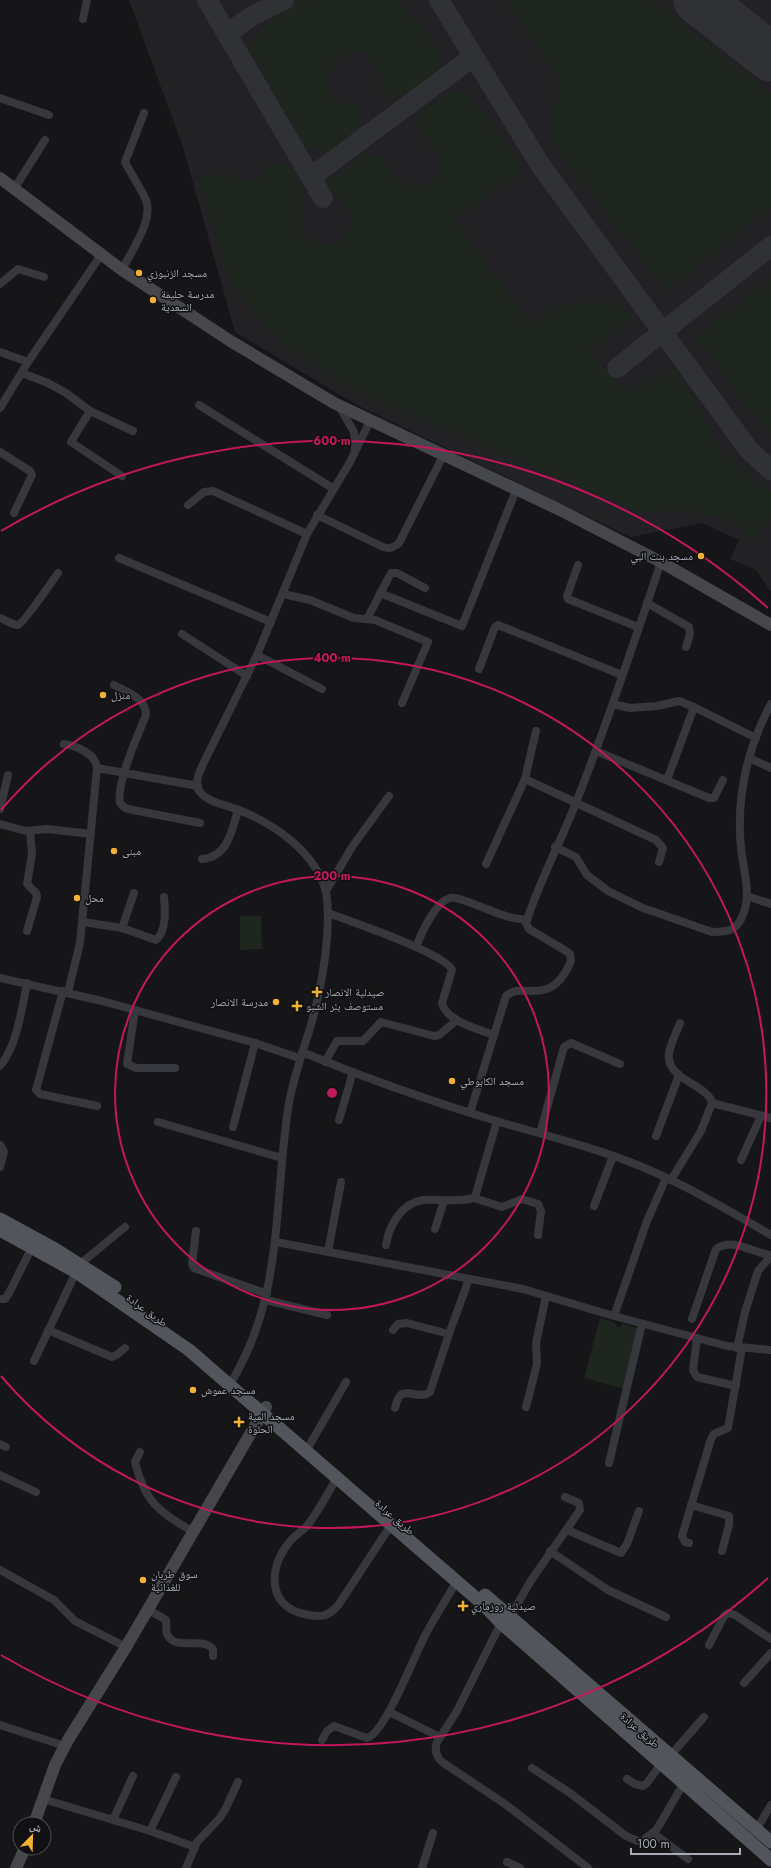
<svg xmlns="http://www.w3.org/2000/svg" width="771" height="1868" font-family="Jost,'Noto Naskh Arabic',sans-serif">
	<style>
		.built { fill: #222225 }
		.green { fill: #1e261f }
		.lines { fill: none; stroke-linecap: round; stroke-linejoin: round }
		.taxiway { stroke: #303135; stroke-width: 20 }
		.runway { stroke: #303135; stroke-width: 49 }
		.street { stroke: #37383d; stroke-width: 8 }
		.secondary { stroke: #45474d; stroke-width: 12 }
		.primary { stroke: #53555c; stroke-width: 13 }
		.ring { fill: none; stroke: #c2185b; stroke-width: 2 }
		.poi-dot { fill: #f2b134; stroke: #111113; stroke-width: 1.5 }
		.labels { text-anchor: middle; stroke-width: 3; stroke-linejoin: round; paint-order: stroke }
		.poi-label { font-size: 11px; fill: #a8adb8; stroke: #111113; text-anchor: start }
		.street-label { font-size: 11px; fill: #a8adb8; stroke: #111113 }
		.centre { fill: #c2185b; stroke: #111113; stroke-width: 2 }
		.ring-label { font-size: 12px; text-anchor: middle; font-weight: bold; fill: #c2185b; stroke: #111113; stroke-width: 3; stroke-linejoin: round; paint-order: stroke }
	</style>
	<rect width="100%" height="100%" fill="#161618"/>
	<polygon class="built" points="129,0 771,0 771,592 756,570 730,559 739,540 702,523 630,537 357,405 235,332 183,147"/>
	<g class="green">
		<path d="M307,0H401L443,59C432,80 410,94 387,99C385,96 380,91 379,87C377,76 383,72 373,61C337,23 299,109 360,104L362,129L325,153L303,144L251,51C252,47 252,43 254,39C260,24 292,5 307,0Z"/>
		<polygon points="505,0 652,0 771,94 771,208 666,290 550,141 558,80"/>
		<path d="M466,90L524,168L456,218L529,325L558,305L616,301L632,318L589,350L625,392L676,368L724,455L771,491V517L754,543L726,518L684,510L643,513L424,421L338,380L295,353L258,318L230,281L198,177L227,174L243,181L251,180L266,171L270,163L291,167C294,174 300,182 302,189C306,204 295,220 303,234C315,255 352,246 352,220C351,208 341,205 335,196C333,192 330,187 328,182L364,154C386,155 387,163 395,181L411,188L432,184L441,168L437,152L422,135L417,121L427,107L450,92Z"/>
		<polygon points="771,278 771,433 766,430 695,338"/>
		<polygon points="240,916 261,916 262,949 240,950"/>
		<polygon points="600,1318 614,1322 618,1327 620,1327 622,1324 638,1328 624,1389 584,1378"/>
	</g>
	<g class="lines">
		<g class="taxiway">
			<polyline points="207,0 323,198"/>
			<polyline points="439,0 541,166 749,450 771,470"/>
			<polyline points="228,33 252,16 284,0"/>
			<polyline points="311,177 473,57"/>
			<polyline points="617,368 771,246"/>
		</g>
		<polyline class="runway" points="698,0 771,57"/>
		<g class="street">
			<polyline points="83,19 87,0"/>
			<polyline points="0,98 49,115"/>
			<polyline points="14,189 45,140"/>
			<path d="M122,270C131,252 154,219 146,200C140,187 131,174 125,162L144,113"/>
			<polyline points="0,284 18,269 44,277"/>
			<polyline points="0,352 28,362"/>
			<polyline points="22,373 48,383 66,393 90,411 133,431"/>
			<polyline points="199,405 334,489"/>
			<polyline points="339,406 354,432 355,450"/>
			<polyline points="0,408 28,362 101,255"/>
			<polyline points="90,411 71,442 122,476"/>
			<polyline points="0,452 30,471 32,475 14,513"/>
			<polyline points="188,505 204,492 213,491 307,534"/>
			<path d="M317,515L383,547C390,549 393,548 399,543L443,456"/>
			<polyline points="119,558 271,622"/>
			<polyline points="578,565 567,596 568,599 638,627"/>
			<polyline points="380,593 462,626 516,490"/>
			<polyline points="283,594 310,600 354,618 375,620 428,642 402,703"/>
			<polyline points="647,603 689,627 690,634 686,647"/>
			<path d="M0,618C5,620 13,625 18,625C23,624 53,580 58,573"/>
			<polyline points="367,619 391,573 397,573 425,588"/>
			<polyline points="182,634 247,676"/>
			<polyline points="257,655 322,689"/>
			<polyline points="479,669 495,627 498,625 622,675"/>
			<path d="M114,685C127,692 146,698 146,715C138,735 116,783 120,803L125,808L133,810L200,823"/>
			<polyline points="613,704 630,708 657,706 679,701 694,707"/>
			<path d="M64,744C77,746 96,754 97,768"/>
			<polyline points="596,751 709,798 714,798 723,780"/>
			<polyline points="749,758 771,768"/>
			<polyline points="525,779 536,731"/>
			<polyline points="667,780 694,707 756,738"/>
			<polyline points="0,809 8,775"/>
			<polyline points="0,824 26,831 47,829 91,834"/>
			<path d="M555,847L576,857L587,875L608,891L643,908L712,932C730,932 738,930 744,912C751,892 743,868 741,848C736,799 747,748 771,704"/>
			<path d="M202,859C228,857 232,830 238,810"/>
			<polyline points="486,864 525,779 656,840 663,848 659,862"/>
			<polyline points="326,891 352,847 389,796"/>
			<polyline points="747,896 771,904"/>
			<path d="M328,913C349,921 445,953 452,970L442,1003C447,1022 477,1028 493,1035"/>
			<path d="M83,922L122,928L156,940C167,931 165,909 164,897"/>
			<polyline points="122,928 134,893"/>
			<polyline points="27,931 37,897 36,893 27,884 32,854 30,831"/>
			<path d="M416,947C421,934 436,900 451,898C458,896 492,912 503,915C510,918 519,919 527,920"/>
			<polyline points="0,978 102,1001 255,1043 299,1058"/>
			<polyline points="63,991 36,1090 40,1094 97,1106"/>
			<polyline points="68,992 80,943 97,768 198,786"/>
			<polyline points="135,1010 127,1064 136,1068 175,1068"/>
			<path d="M680,1023C676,1033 671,1043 669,1053C665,1080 708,1084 712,1103"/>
			<path d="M302,1052C365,1078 430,1101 496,1121C544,1135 593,1147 640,1166C686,1185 728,1210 771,1235"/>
			<polyline points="325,1062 337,1041 363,1041 381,1022 434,1036 439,1035 457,1020"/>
			<path d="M0,1066C17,1046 22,1008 27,983"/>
			<path d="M470,1113L506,996C523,980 550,1010 571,961L570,954L566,951L529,929L526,923C540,879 561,842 577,800C608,722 634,642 661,562"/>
			<polyline points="339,1120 353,1072"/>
			<polyline points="158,1122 282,1158"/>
			<polyline points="233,1127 255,1043"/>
			<polyline points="540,1133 564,1047 571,1043 620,1064"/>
			<polyline points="656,1136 679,1075"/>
			<polyline points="0,1145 4,1152 0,1167"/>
			<polyline points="741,1160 761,1116"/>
			<polyline points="671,1180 701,1131 712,1103 771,1118"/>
			<polyline points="474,1198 502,1207 522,1199 538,1204 541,1211 538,1235"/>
			<polyline points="594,1206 613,1156"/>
			<polyline points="435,1229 444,1201"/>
			<polyline points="196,1231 192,1264 194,1268 267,1294"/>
			<polyline points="276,1242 523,1289 614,1316 727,1346 771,1350"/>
			<path d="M386,1245C389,1225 402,1203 423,1200C434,1199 446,1201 457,1200C464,1200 470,1200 475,1197L497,1121"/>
			<polyline points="328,1252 341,1182"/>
			<polyline points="80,1264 125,1227"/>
			<polyline points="0,1299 5,1299 9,1293 32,1247"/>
			<polyline points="266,1300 327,1315"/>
			<polyline points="614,1316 647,1221 666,1178"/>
			<path d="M692,1319L716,1249C734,1237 752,1253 771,1255"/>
			<polyline points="48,1330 112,1357 118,1354 125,1348"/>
			<polyline points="393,1330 398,1324 407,1323 449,1334 469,1279"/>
			<polyline points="697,1338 693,1370 697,1377 736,1386"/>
			<polyline points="737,1348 745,1312 758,1271 771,1256"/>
			<polyline points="34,1361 76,1272"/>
			<path d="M230,1384C285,1296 273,1201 289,1103C294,1076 303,1051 311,1025C319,996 325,967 327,938C328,923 329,907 326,892C316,852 274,824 239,810C227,805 209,803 200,792C193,784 200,771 204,762L257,655L307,534L350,462L370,421"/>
			<polyline points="526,1407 537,1364 536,1343 546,1296"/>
			<path d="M395,1408C396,1405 397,1399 400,1396C405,1388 421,1400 430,1392L449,1334"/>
			<polyline points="0,1444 6,1447"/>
			<polyline points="309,1446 346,1382"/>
			<path d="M140,1452L135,1462C145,1502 159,1512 192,1531"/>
			<polyline points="609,1463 642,1324"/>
			<polyline points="0,1475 36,1492"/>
			<path d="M337,1478C327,1494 318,1513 306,1527C300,1533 292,1537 288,1544C268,1569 268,1606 304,1614C320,1618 329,1617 339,1604L391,1525"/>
			<polyline points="691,1505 729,1516 729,1525 722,1551"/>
			<polyline points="567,1530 621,1553 627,1544 639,1511"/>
			<polyline points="689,1543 685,1542 682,1536 711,1439 714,1434 728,1428 742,1348"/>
			<polyline points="550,1551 608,1590 666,1617"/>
			<polyline points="0,1570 54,1600 75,1621 126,1647"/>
			<path d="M147,1609L166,1620C167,1625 165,1632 168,1636C178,1651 202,1636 213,1649V1656"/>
			<polyline points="510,1617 530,1582 580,1510 579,1503 565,1497"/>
			<path d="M501,1623L457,1711L437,1742C434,1750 436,1756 442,1762L505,1804L588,1868"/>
			<polyline points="709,1645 724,1616 728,1613 735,1615 771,1639"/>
			<polyline points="744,1683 771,1653"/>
			<polyline points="389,1712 440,1737"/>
			<polyline points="0,1725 65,1746"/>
			<path d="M322,1740L327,1731L334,1726L367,1738C385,1734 416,1651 427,1632C436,1615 447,1598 457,1581"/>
			<polyline points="670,1756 704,1717"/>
			<polyline points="532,1768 570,1793 626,1836 638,1841 642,1841 657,1829 685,1781"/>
			<polyline points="627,1779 635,1784 643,1786 647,1783 661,1764"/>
			<polyline points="43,1799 150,1831 195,1847"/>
			<polyline points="113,1820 133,1776"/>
			<polyline points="756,1830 771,1805"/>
			<polyline points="150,1831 176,1777"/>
			<polyline points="653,1833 688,1859"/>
			<polyline points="507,1862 520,1868"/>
			<polyline points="186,1868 197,1842 219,1819 225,1810 238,1782"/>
			<polyline points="422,1868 433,1833"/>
		</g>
		<g class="secondary">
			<polyline points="0,178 122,270 232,342 334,403 558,509 661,562 771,625"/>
			<polyline points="34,1824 55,1765 68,1740 126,1647 266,1407"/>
			<polyline points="16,1868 25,1848"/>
		</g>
		<g class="primary">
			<polyline points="0,1219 55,1249 115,1287"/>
			<polyline points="0,1230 76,1272 189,1350 484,1605 501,1623 771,1860"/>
			<polyline points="485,1595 771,1842"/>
		</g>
	</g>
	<g class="ring">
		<circle cx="332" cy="1093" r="217"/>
		<path d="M1 810A435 435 0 1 1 1 1376"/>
		<path d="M768 1578A652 652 0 0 1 1 1655M1 531A652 652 0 0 1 768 608"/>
	</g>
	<g class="poi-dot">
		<circle cx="139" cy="273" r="4"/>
		<circle cx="153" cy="300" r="4"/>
		<circle cx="701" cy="556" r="4"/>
		<circle cx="103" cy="695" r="4"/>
		<circle cx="114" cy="851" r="4"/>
		<circle cx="77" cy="898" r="4"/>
		<path d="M315 986h4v4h4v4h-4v4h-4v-4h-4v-4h4z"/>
		<circle cx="276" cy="1002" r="4"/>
		<path d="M295 1000h4v4h4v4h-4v4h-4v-4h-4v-4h4z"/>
		<circle cx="452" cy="1081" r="4"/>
		<circle cx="193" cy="1390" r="4"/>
		<path d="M237 1416h4v4h4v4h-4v4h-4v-4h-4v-4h4z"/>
		<circle cx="143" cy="1580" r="4"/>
		<path d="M461 1600h4v4h4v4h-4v4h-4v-4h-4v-4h4z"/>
	</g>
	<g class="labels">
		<g class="poi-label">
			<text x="147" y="277">مسجد الزنبوزي</text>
			<text x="161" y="298">مدرسة حليمة<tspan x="161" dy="13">السعدية</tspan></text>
			<text x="693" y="560" text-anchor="end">مسجد بنت البي</text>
			<text x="111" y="699">منزل</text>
			<text x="122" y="855">مبنى</text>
			<text x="85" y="902">محل</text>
			<text x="325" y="996">صيدلية الانصار</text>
			<text x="268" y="1006" text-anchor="end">مدرسة الانصار</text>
			<text x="306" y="1010">مستوصف بئر الشبو</text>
			<text x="460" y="1085">مسجد الكابوطي</text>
			<text x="201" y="1394">مسجد عموش</text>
			<text x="248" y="1420">مسجد المية<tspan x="248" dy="13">الحلوة</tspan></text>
			<text x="151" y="1578">سوق طربان<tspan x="151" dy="13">للغذائية</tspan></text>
			<text x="471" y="1610">صيدلية روزماري</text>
		</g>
		<g class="street-label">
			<text transform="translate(147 1310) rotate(36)" y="4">طريق عرادة</text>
			<text transform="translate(395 1517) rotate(41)" y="4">طريق عرادة</text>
			<text transform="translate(640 1730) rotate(41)" y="4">طريق عرادة</text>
		</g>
	</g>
	<circle cx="332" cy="1093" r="6" class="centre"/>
	<g class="ring-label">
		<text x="332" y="445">600 m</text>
		<text x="332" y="662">400 m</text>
		<text x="332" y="880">200 m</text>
	</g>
	<g transform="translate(32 1836) rotate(23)"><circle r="19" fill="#111113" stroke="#4d4f55"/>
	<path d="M0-3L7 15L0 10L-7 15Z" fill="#f2b134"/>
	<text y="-6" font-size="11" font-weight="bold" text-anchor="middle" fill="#a8adb8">ش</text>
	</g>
	<path d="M631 1848v6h109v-6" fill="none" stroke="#a8adb8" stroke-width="2"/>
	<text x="637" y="1848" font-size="12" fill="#a8adb8" stroke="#111113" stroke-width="3" paint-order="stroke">100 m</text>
</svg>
